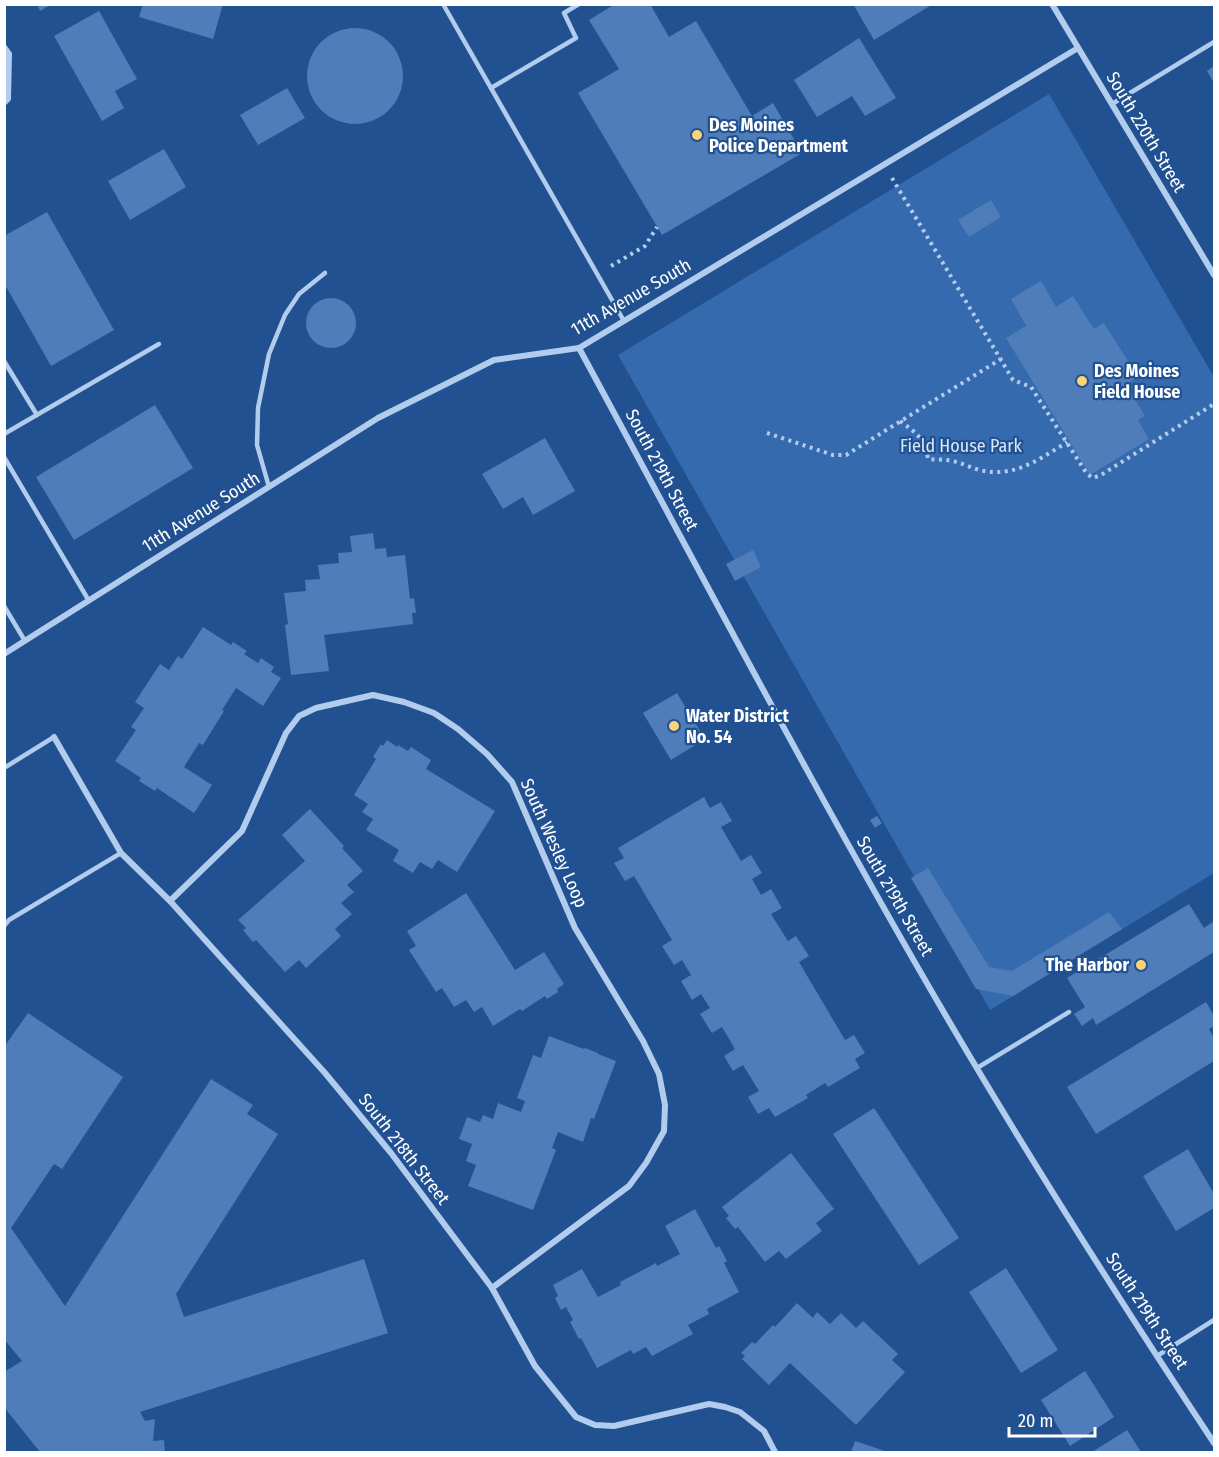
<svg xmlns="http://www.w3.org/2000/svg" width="1219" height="1457" font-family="'Fira Sans Condensed',sans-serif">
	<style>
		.green { fill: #356bae }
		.building { fill: #4e7db9 }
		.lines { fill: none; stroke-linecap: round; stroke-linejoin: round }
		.path { stroke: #b2cced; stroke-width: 4; stroke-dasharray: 3 4.5; stroke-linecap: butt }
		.service { stroke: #b2cced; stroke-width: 4.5 }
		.minor { stroke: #b2cced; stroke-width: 6 }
		.poi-dot { fill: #f9d474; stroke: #215191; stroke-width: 2 }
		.labels { text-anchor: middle; stroke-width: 4.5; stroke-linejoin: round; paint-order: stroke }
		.poi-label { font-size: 18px; font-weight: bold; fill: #fff; stroke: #215191; text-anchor: start }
		.street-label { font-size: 18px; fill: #fff; stroke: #215191 }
		.park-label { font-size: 18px; fill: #d8e7f9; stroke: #215191 }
	</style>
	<rect width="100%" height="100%" fill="#215191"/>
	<polygon class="green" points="1049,94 1214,377 1214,873 990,1010 618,355"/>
	<g class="building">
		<polygon points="37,4 52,4 40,11"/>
		<polygon points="143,4 223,4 213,39 139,17"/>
		<polygon points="615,4 650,4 669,37 696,21 752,116 773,103 802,153 662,235 578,93 619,69 589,20"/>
		<polygon points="853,4 933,4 874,40"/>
		<polygon points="99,11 137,79 115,91 124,108 102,121 54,36"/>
		<circle cx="355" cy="76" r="48"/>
		<polygon points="859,38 896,98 865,116 852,96 817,117 794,80"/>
		<polygon points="1214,66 1214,83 1207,71"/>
		<polygon points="287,88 305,118 258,145 240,115"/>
		<polygon points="164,149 186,187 130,220 108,181"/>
		<polygon points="991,200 1001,217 969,237 958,220"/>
		<polygon points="47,212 114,330 51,366 4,283 4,236"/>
		<polygon points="1041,281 1056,307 1073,296 1094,329 1104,323 1138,377 1126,384 1145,416 1138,420 1149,439 1090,475 1006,338 1026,326 1011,299"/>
		<circle cx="331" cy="323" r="25"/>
		<polygon points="155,405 193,468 74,540 36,477"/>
		<polygon points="545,438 575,491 533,515 523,497 503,509 482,474"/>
		<polygon points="373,533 375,549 386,548 387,557 405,555 410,599 414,598 416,613 412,613 413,624 324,635 329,671 291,675 285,625 288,624 284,593 306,591 305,580 320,579 318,565 339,563 338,553 352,552 350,536"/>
		<polygon points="753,550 761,567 735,581 726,564"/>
		<polygon points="203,627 231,645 233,642 247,651 244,654 258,663 261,658 274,667 271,672 281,678 263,706 236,688 222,710 224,711 203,745 199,743 184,767 212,785 194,813 157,788 155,791 139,781 141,778 115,761 136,730 131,727 144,708 135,702 160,664 169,670 178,656 182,659"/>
		<polygon points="677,693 705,739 671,760 643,713"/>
		<polygon points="387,740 397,747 398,745 408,751 411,747 431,760 426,769 495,811 457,872 438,860 432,869 420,862 413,873 393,861 399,850 366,830 373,819 362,812 368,804 354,795 376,759 373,757 381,744 383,746"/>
		<polygon points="704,797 710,808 721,802 732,821 721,827 741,861 751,855 762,873 752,879 761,895 771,889 782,908 771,914 788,941 796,936 809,956 799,962 845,1040 854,1035 865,1053 855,1059 860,1068 828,1087 825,1083 806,1095 808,1098 775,1117 769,1108 758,1114 748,1097 759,1091 743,1065 733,1071 724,1056 735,1049 722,1027 712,1033 700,1014 710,1008 701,994 692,1000 681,981 691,975 682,960 674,965 662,946 672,940 634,876 625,881 614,863 624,858 618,848"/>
		<polygon points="310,809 344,846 342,848 363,871 347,885 354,892 341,903 352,914 335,929 341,936 306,968 299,960 285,972 256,940 253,942 243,930 246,928 238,920 305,861 282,835"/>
		<polygon points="877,816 882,823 875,828 870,820"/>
		<polygon points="928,868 989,967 1012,971 1109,912 1122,929 1013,996 976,989 911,878"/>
		<polygon points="466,893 515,970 544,952 564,984 557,989 558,992 547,999 545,996 522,1011 520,1009 493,1026 482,1007 474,1012 466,1000 454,1007 442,988 436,992 409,950 416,946 407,931"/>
		<polygon points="1189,904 1204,928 1214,921 1214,952 1096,1025 1093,1018 1082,1026 1074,1014 1085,1007 1067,978"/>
		<polygon points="1206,1002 1214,1016 1214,1026 1209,1029 1214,1038 1214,1061 1096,1134 1067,1087"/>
		<polygon points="28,1013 123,1077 62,1169 54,1164 11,1228 65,1306 211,1079 253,1105 247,1114 278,1134 176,1294 184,1317 364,1259 388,1333 140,1412 145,1421 155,1419 153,1441 164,1440 165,1452 40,1452 4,1407 4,1372 22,1361 4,1339 4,1047"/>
		<polygon points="549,1036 584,1049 585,1048 598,1053 598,1054 616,1061 594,1119 591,1118 583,1142 558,1132 552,1148 556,1150 533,1210 468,1186 476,1165 466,1161 472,1144 459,1139 467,1117 480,1122 483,1115 493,1119 498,1103 521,1112 525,1101 517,1098 533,1055 541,1058"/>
		<polygon points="874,1108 959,1238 919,1265 833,1134"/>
		<polygon points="1188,1149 1214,1194 1214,1208 1176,1231 1143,1176"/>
		<polygon points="791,1153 834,1209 816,1223 822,1231 786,1259 779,1251 765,1262 738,1227 735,1229 726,1218 729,1216 722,1207"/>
		<polygon points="695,1209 716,1248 719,1246 727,1261 724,1263 739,1292 707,1309 709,1314 688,1325 693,1334 652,1356 646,1347 633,1354 631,1350 597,1368 581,1338 579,1339 570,1322 573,1320 566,1307 561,1310 555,1298 558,1296 553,1285 582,1269 598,1297 621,1285 620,1282 656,1263 657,1266 680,1254 665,1226"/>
		<polygon points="1006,1268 1058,1350 1021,1373 969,1292"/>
		<polygon points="797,1303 813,1318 817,1312 830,1324 841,1313 856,1328 863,1321 898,1354 892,1360 905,1372 856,1425 790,1363 769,1385 742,1359 745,1356 741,1353 752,1342 755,1344 773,1325 775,1327"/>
		<polygon points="1085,1371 1114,1417 1070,1446 1041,1400"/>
		<polygon points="1127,1430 1141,1452 1092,1452"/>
		<polygon points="855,1441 888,1452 851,1452"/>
	</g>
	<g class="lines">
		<g class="path">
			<polyline points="892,178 1013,380 1031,387 1087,474 1093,478 1101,475 1214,404"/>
			<polyline points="611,266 645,246 657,227"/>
			<path d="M900,421C916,433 925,438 928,459C936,460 944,459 952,461C963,463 973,469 984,471C1015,477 1042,458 1067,442"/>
			<polyline points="767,433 833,455 846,455 1001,359"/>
		</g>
		<g class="service">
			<polyline points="443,4 624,321"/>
			<polyline points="491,88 576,38 564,13 579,4"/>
			<polyline points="1112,104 1214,42"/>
			<polyline points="4,361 37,415"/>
			<polyline points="4,434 159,344"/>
			<polyline points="4,457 89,601"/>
			<polyline points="269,487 257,445 258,408 269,354 285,315 299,294 325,273"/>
			<polyline points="4,606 25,641"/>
			<polyline points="4,768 54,737"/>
			<polyline points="4,926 9,920 121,853"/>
			<polyline points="977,1068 1069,1012"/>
			<polyline points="1157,1356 1214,1320"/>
		</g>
		<g class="minor">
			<polyline points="1052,4 1214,275"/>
			<polyline points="4,47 9,54 8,99 4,103"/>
			<path d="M579,348C702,575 822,805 953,1028C1036,1169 1124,1307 1214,1443"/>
			<polyline points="4,654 378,418 494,360 579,348 1078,48"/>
			<polyline points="54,737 121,853 170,901 325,1073 391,1153 492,1288 535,1366 576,1417 595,1425 614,1426 709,1404 725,1407 740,1412 764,1431 775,1452"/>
			<polyline points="170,901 242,831 286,733 299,716 316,708 373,695 404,702 434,713 458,729 487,754 512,782 575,928 643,1041 659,1074 665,1105 664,1131 646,1163 629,1186 492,1288"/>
		</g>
	</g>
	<g class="poi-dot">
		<circle cx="697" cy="135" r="6"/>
		<circle cx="1082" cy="381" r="6"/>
		<circle cx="674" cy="726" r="6"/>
		<circle cx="1141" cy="965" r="6"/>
	</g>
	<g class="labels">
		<g class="poi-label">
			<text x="709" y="131">Des Moines<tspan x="709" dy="21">Police Department</tspan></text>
			<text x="1094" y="377">Des Moines<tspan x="1094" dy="21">Field House</tspan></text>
			<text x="686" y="722">Water District<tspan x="686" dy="21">No. 54</tspan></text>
			<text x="1129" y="971" text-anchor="end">The Harbor</text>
		</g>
		<g class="street-label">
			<text transform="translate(1146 132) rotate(59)" y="6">South 220th Street</text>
			<text transform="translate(631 297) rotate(-30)" y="6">11th Avenue South</text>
			<text transform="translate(662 470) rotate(62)" y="6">South 219th Street</text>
			<text transform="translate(201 512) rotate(-32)" y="6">11th Avenue South</text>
			<text transform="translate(554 843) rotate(66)" y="6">South Wesley Loop</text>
			<text transform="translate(895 896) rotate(60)" y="6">South 219th Street</text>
			<text transform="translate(404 1149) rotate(52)" y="6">South 218th Street</text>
			<text transform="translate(1147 1311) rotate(57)" y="6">South 219th Street</text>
		</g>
		<g class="park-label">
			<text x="961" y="452">Field House Park</text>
		</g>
	</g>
	<rect width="1219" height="1457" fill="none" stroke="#ffffff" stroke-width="12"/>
	<path d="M1009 1427v9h86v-9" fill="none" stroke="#ffffff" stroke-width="3"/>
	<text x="1018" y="1427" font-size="18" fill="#ffffff" stroke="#215191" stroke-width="4.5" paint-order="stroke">20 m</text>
</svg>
